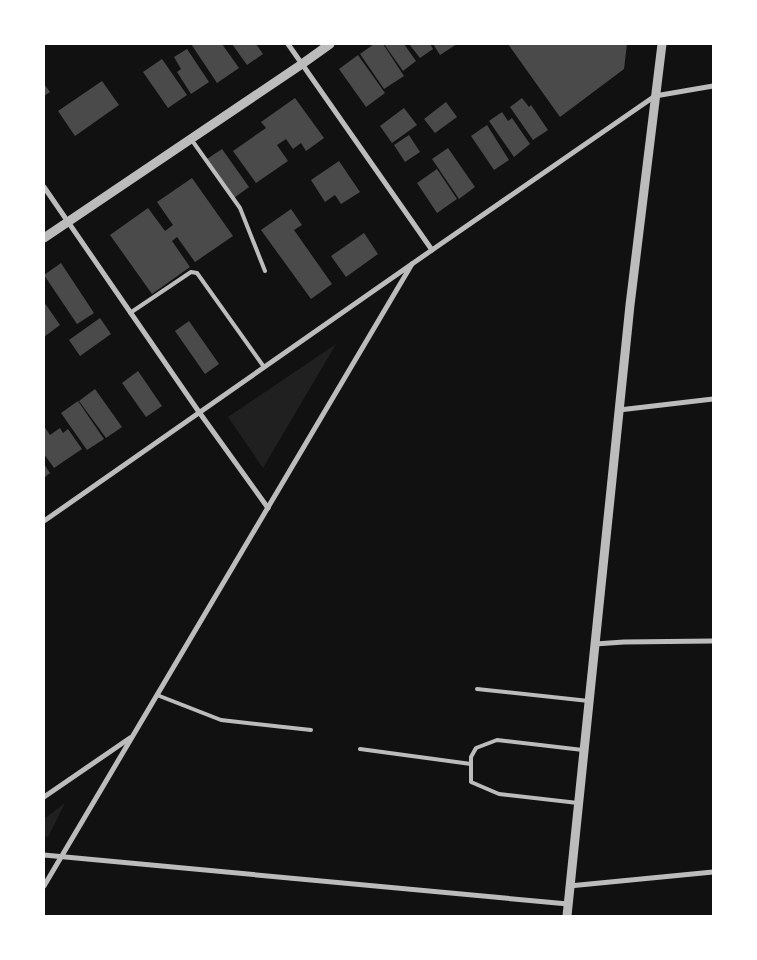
<svg xmlns="http://www.w3.org/2000/svg" width="757" height="960" font-family="'Golos Text',sans-serif">
	<style>
		.green { fill: #202020 }
		.building { fill: #4a4a4a }
		.lines { fill: none; stroke-linecap: round; stroke-linejoin: round }
		.service { stroke: #bcbcbc; stroke-width: 4 }
		.minor { stroke: #bcbcbc; stroke-width: 5 }
		.tertiary { stroke: #bcbcbc; stroke-width: 9 }
	</style>
	<rect width="100%" height="100%" fill="#111"/>
	<g class="green">
		<polygon points="336,344 263,468 228,417"/>
		<polygon points="65,803 48,837 44,837 44,819"/>
	</g>
	<g class="building">
		<polygon points="191,44 222,44 239,68 217,83"/>
		<polygon points="232,44 256,44 263,54 247,65"/>
		<polygon points="374,44 383,44 404,76 384,89 360,54"/>
		<polygon points="384,44 404,44 416,61 403,71"/>
		<polygon points="409,44 430,44 433,49 420,58"/>
		<polygon points="433,44 457,44 440,55"/>
		<polygon points="508,44 627,44 624,69 560,117"/>
		<polygon points="187,49 209,82 191,94 177,72 181,69 174,57"/>
		<polygon points="358,55 385,93 366,107 339,69"/>
		<polygon points="162,59 187,95 168,108 143,72"/>
		<polygon points="102,81 119,105 75,136 58,111"/>
		<polygon points="44,84 50,92 44,96"/>
		<polygon points="295,98 324,138 306,151 301,143 293,149 286,139 277,145 288,161 256,183 233,151 266,128 261,122"/>
		<polygon points="522,98 529,107 531,105 548,130 533,140 510,107"/>
		<polygon points="446,102 457,117 435,133 424,119"/>
		<polygon points="404,108 417,125 392,143 380,126"/>
		<polygon points="502,112 508,121 512,118 530,144 514,157 489,121"/>
		<polygon points="487,125 509,160 494,170 471,136"/>
		<polygon points="409,135 420,152 405,162 394,145"/>
		<polygon points="448,148 475,187 459,199 432,159"/>
		<polygon points="222,149 249,187 234,198 207,159"/>
		<polygon points="339,161 360,192 341,204 335,195 325,202 311,180"/>
		<polygon points="437,169 457,199 437,213 417,183"/>
		<polygon points="192,178 233,236 195,262 177,237 172,241 190,267 152,294 110,235 148,208 165,231 173,225 157,202"/>
		<polygon points="291,209 302,225 294,230 332,284 311,299 261,230"/>
		<polygon points="364,233 378,254 346,277 331,256"/>
		<polygon points="61,263 94,313 77,324 44,275"/>
		<polygon points="44,302 60,325 44,337"/>
		<polygon points="100,318 111,334 80,356 69,340"/>
		<polygon points="189,321 219,364 205,374 175,331"/>
		<polygon points="138,371 162,406 146,417 122,383"/>
		<polygon points="95,389 122,427 106,438 79,401"/>
		<polygon points="78,401 104,439 87,450 61,413"/>
		<polygon points="44,426 50,435 60,428 63,433 68,429 82,449 54,468 44,454"/>
		<polygon points="44,464 50,473 44,478"/>
	</g>
	<g class="lines">
		<g class="service">
			<polyline points="191,139 240,208 265,271"/>
			<polyline points="130,313 191,272 197,273 264,367"/>
			<polyline points="477,689 589,701"/>
			<polyline points="157,695 221,720 311,730"/>
			<polyline points="360,749 471,764"/>
			<polyline points="578,803 499,794 471,782 471,757 476,748 497,740 583,750"/>
		</g>
		<g class="minor">
			<polyline points="288,44 432,250"/>
			<polyline points="44,187 199,412 268,508"/>
			<polyline points="619,410 713,399"/>
			<polyline points="44,521 432,250 655,96 713,86"/>
			<polyline points="595,644 624,642 713,641"/>
			<polyline points="44,797 130,738"/>
			<polyline points="44,855 568,904"/>
			<polyline points="44,886 412,264"/>
			<polyline points="569,886 713,872"/>
		</g>
		<g class="tertiary">
			<polyline points="44,238 302,64 330,44"/>
			<polyline points="567,916 630,305 662,44"/>
		</g>
	</g>
	<rect width="757" height="960" fill="none" stroke="#ffffff" stroke-width="90"/>
</svg>
